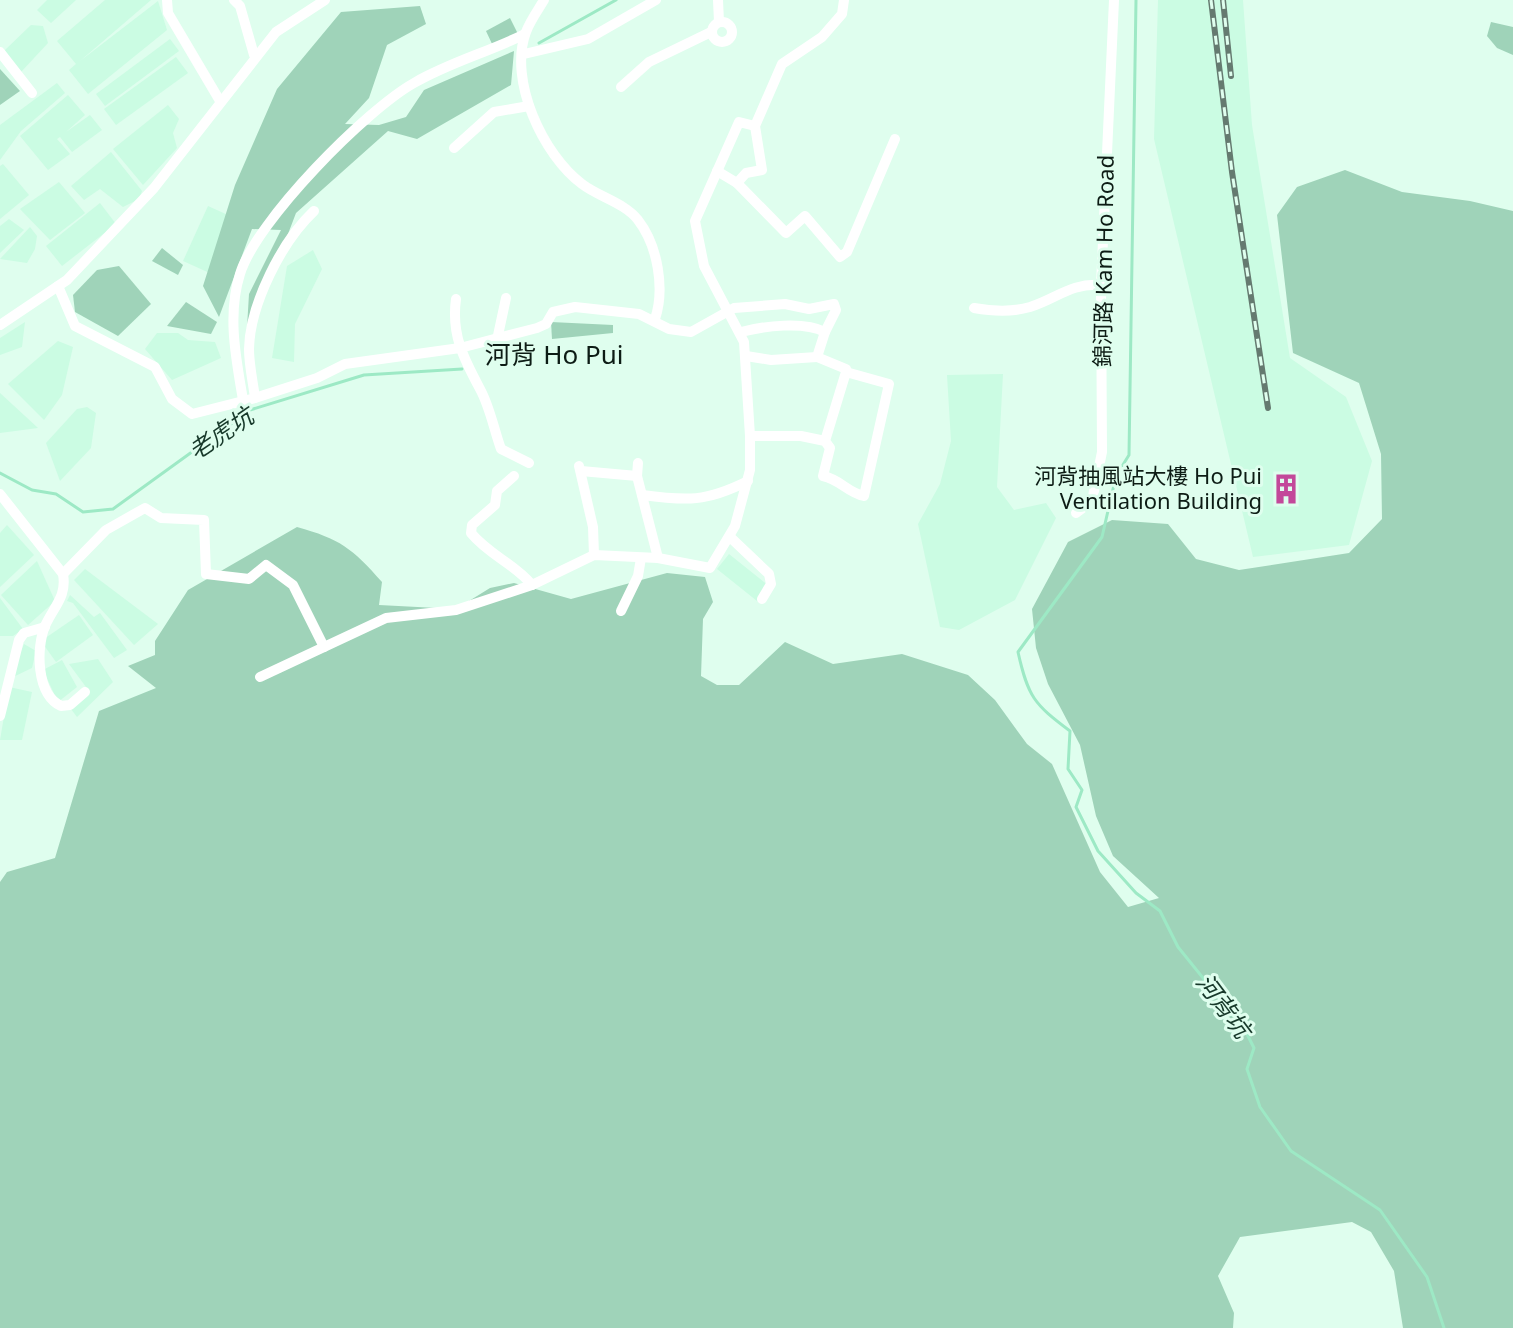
<svg xmlns="http://www.w3.org/2000/svg" width="1513" height="1328" font-family="'Noto Sans','Noto Sans TC',sans-serif">
	<style>
		.built { fill: #cbfce3 }
		.green { fill: #9fd3b9 }
		.lines { fill: none; stroke-linecap: round; stroke-linejoin: round }
		.stream { stroke: #9de9c5; stroke-width: 3 }
		.street { stroke: #fff; stroke-width: 10 }
		.rail-casing { stroke: #657a70; stroke-width: 6 }
		.rail { stroke: #dffeee; stroke-width: 3; stroke-dasharray: 9; stroke-linecap: butt }
		.labels { text-anchor: middle; stroke-width: 6; stroke-linejoin: round; paint-order: stroke }
		.street-label { font-size: 22px; fill: #0d1c15; stroke: #dffeee }
		.poi-label { font-size: 22px; fill: #0d1c15; stroke: #dffeee; text-anchor: end }
		.water-label { font-size: 24px; font-style: italic; fill: #17392a; stroke: #dffeee }
		.quarter-label { font-size: 26px; fill: #0d1c15; stroke: #dffeee }
	</style>
	<rect width="100%" height="100%" fill="#dffeee"/>
	<g class="built">
		<polygon points="47,0 76,0 51,23 37,10"/>
		<polygon points="105,0 151,0 80,61 158,1 167,30 88,94 69,70 76,64 57,41"/>
		<polygon points="1158,0 1243,0 1252,125 1290,358 1346,397 1372,461 1349,545 1253,557 1154,139"/>
		<polygon points="31,25 43,26 48,43 21,72 4,51"/>
		<polygon points="170,39 179,51 105,106 96,94"/>
		<polygon points="176,57 188,73 116,125 104,109"/>
		<polygon points="57,83 65,93 21,131 0,160 0,125"/>
		<polygon points="68,95 85,115 66,132 90,115 102,130 72,152 60,137 57,139 70,154 48,170 20,136"/>
		<polygon points="168,105 179,119 173,133 177,148 143,185 113,149"/>
		<polygon points="111,152 142,191 139,199 123,207 100,189 84,200 71,186"/>
		<polygon points="3,164 29,195 0,219 0,166"/>
		<polygon points="59,182 85,213 50,240 20,209"/>
		<polygon points="100,203 116,224 62,266 46,246"/>
		<polygon points="208,206 239,220 214,275 183,261"/>
		<polygon points="9,219 24,230 0,253 0,226"/>
		<polygon points="30,227 37,236 35,249 27,263 0,259"/>
		<polygon points="313,250 322,269 295,324 294,362 272,358 287,266"/>
		<polygon points="25,322 22,347 0,355 0,338"/>
		<polygon points="157,333 178,333 188,340 215,342 221,358 172,380 145,349"/>
		<polygon points="58,341 73,347 62,395 44,420 8,384"/>
		<polygon points="1003,374 997,487 1014,510 1046,503 1056,518 1015,600 959,630 940,627 918,524 940,484 951,441 947,375"/>
		<polygon points="0,393 38,428 0,433"/>
		<polygon points="87,407 96,413 91,448 60,481 46,443 77,409"/>
		<polygon points="7,525 34,555 0,587 0,533"/>
		<polygon points="729,554 769,586 757,601 717,569"/>
		<polygon points="37,561 55,601 28,625 1,595"/>
		<polygon points="85,569 158,624 134,645 74,580"/>
		<polygon points="70,595 94,617 100,613 127,650 114,658 73,603 67,601"/>
		<polygon points="0,598 23,629 13,636 0,636"/>
		<polygon points="79,615 93,635 56,662 41,641"/>
		<polygon points="24,644 36,651 32,668 9,679"/>
		<polygon points="98,659 113,682 77,717 71,709 89,691 69,664"/>
		<polygon points="62,660 77,687 58,702 43,670"/>
		<polygon points="9,687 32,692 22,740 0,740"/>
	</g>
	<g class="green">
		<polygon points="420,6 426,24 387,45 369,98 345,124 379,125 406,117 424,90 514,51 511,85 417,139 388,131 296,213 246,344 249,294 281,230 252,229 219,317 203,286 235,185 277,89 341,12"/>
		<polygon points="510,18 518,34 493,46 486,31"/>
		<polygon points="1491,22 1513,27 1513,55 1497,48 1487,36"/>
		<polygon points="0,69 20,91 0,105"/>
		<path d="M1345,170L1402,192L1470,201L1513,211V1328H1403L1394,1271L1371,1232L1352,1222L1240,1237L1218,1276L1234,1313L1233,1328H0V882L7,872L55,858L99,711L156,688L128,666L155,655V641L188,590L297,527C340,539 352,548 382,582L379,605L456,609L490,588L514,583L571,599L667,573L705,577L713,602L703,619L701,676L717,685H739L785,642L833,664L902,654L968,675L995,700L1027,744L1052,764L1100,872L1128,907L1159,898L1113,856L1096,816L1080,745L1048,684L1036,648L1032,609L1068,542L1112,520L1168,524L1196,559L1239,570L1349,553L1382,519L1381,454L1359,383L1293,353L1277,215L1297,187Z"/>
		<polygon points="162,248 183,265 178,275 152,261"/>
		<polygon points="119,266 151,304 118,336 75,312 73,295 97,270"/>
		<polygon points="186,302 217,322 211,334 167,326"/>
		<polygon points="551,322 613,325 613,333 552,339"/>
	</g>
	<g class="lines">
		<g class="stream">
			<path d="M1136,0L1129,455L1116,476L1102,537L1018,652C1028,697 1034,704 1070,731L1068,769L1082,790L1076,807L1098,851L1136,893L1160,911L1178,947L1245,1030L1254,1048L1247,1069L1260,1107L1291,1151L1380,1210L1427,1277L1444,1328"/>
			<polyline points="539,43 616,0"/>
			<polyline points="0,473 32,490 56,494 83,512 113,509 250,410 364,375 462,369"/>
		</g>
		<g class="street">
			<polyline points="167,0 168,13 220,101"/>
			<polyline points="234,0 240,6 254,55"/>
			<path d="M544,0C538,10 530,21 526,32C508,80 543,155 582,184C599,197 625,203 638,220C658,246 665,289 655,319"/>
			<polyline points="718,0 719,22"/>
			<circle cx="722" cy="32" r="10"/>
			<polyline points="0,52 32,93"/>
			<polyline points="524,54 588,39 656,0"/>
			<polyline points="621,87 649,62 711,32"/>
			<polyline points="454,148 494,112 529,106"/>
			<polyline points="717,171 737,183 786,233 805,216 840,257 847,252 895,139"/>
			<polyline points="737,183 746,173 762,170 755,126 782,64 822,37 842,14 844,0"/>
			<polyline points="58,286 75,326 155,367 172,399 192,414 255,398 317,378 345,364 460,348 537,328 546,324 553,312 575,307 639,314 669,329 691,332 734,308 785,304 809,309 834,304 836,310 825,332"/>
			<path d="M456,299C451,335 464,359 480,389C490,407 494,430 501,449L529,463"/>
			<path d="M974,308C991,311 1013,312 1030,307C1058,298 1070,283 1101,285"/>
			<polyline points="0,325 67,280 154,188 276,32 325,0"/>
			<path d="M741,332C764,326 804,321 825,332L817,357L771,360L746,356"/>
			<polyline points="497,340 506,298"/>
			<polyline points="817,357 846,369 846,372"/>
			<path d="M255,398C253,382 249,365 249,349C250,304 282,241 314,211"/>
			<path d="M243,400C236,358 227,315 240,274C256,221 366,110 414,83C450,62 489,52 525,34"/>
			<path d="M750,436H801L825,441L846,372L889,384L864,496C847,492 841,480 823,476L830,448L825,441"/>
			<polyline points="638,463 637,476 658,558"/>
			<polyline points="579,466 593,527 594,555"/>
			<polyline points="581,471 637,476"/>
			<path d="M514,476L497,491L495,505L472,525L471,533C489,555 515,564 532,585"/>
			<path d="M0,494L63,574C67,597 54,606 45,626C36,648 36,694 61,706L70,705L85,692"/>
			<path d="M642,495C687,501 706,502 748,481"/>
			<polyline points="1076,513 1092,501 1102,452 1101,285 1114,0"/>
			<polyline points="730,537 769,574 771,584 762,599"/>
			<polyline points="63,574 106,530 145,508 161,518 204,520 206,574 249,579 266,565 293,585 324,647"/>
			<polyline points="621,611 638,576 641,558"/>
			<polyline points="260,677 386,618 456,610 532,585 594,555 658,558 710,568 735,526 750,470 750,436 744,342 704,266 695,221 739,122 755,126"/>
			<polyline points="0,716 19,640 24,633 45,627"/>
		</g>
		<g class="rail-casing">
			<g id="rail">
				<polyline points="1211,0 1232,172 1268,408"/>
				<polyline points="1223,0 1231,76"/>
			</g>
		</g>
		<use href="#rail" class="rail"/>
	</g>
	<defs>
		<g id="building-bare" transform="scale(2.4)"><path d="M-4-6H4V6H1V3H-1V6H-4ZM-2.5-4.3h1.7v1.8h-1.7ZM.8-4.3h1.7v1.8H.8ZM-2.5-1h1.7V.8h-1.7ZM.8-1h1.7V.8H.8Z" fill="#c3489a" stroke="#dffeee" stroke-width="2.5" paint-order="stroke"/></g>
	</defs>
	<g fill-rule="evenodd">
		<use href="#building-bare" x="1286" y="489"/>
	</g>
	<g class="labels">
		<g class="street-label">
			<text transform="translate(1104 261) rotate(-89)" y="8">錦河路 Kam Ho Road</text>
		</g>
		<g class="poi-label">
			<text x="1262" y="484">河背抽風站大樓 Ho Pui<tspan x="1262" dy="25">Ventilation Building</tspan></text>
		</g>
		<g class="water-label">
			<text transform="translate(221 434) rotate(-34)" y="8">老虎坑</text>
			<text transform="translate(1223 1006) rotate(53)" y="8">河背坑</text>
		</g>
		<g class="quarter-label">
			<text x="554" y="364">河背 Ho Pui</text>
		</g>
	</g>
</svg>
